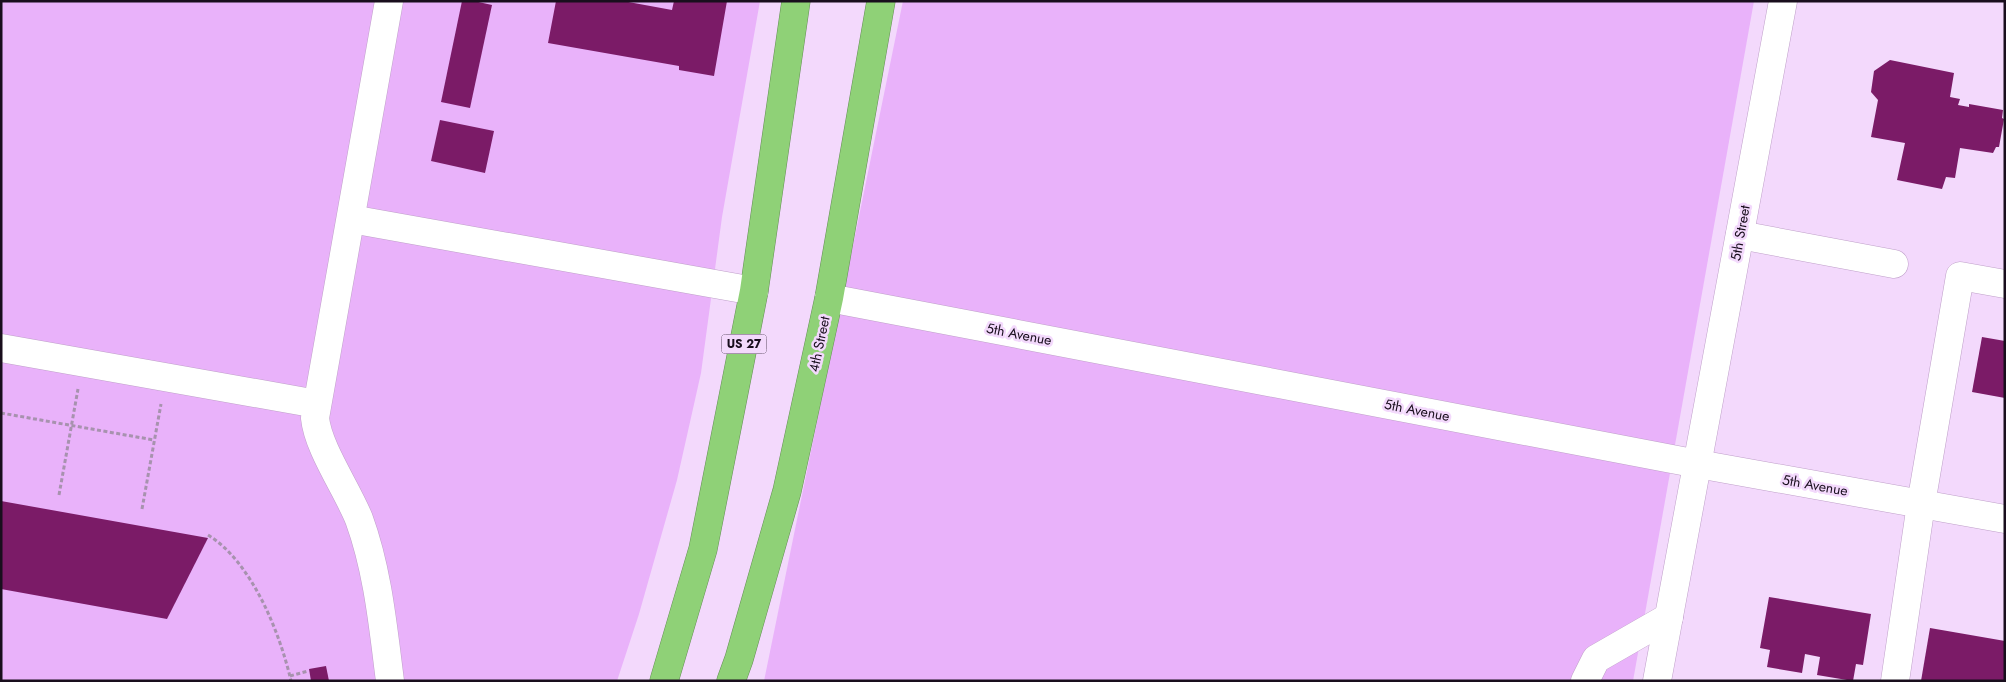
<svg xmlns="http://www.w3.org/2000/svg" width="2006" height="682" font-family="Jost,sans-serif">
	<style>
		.green { fill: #e9b2fa }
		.building { fill: #7b1b67 }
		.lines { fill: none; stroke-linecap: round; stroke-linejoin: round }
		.minor-casing { stroke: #bfa0c9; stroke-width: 29 }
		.highway-casing { stroke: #668d58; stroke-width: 29 }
		.path { stroke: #a792ae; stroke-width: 3; stroke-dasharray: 4 2.5; stroke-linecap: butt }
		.minor { stroke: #fff; stroke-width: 28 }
		.highway { stroke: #8fd177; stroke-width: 28 }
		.labels { text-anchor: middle; stroke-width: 5; stroke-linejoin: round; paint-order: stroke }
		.shield { fill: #f3d9fc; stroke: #5a4b60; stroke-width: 1 }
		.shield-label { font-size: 12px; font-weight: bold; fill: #190e1d }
		.street-label { font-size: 14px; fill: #190e1d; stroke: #f3d9fc }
	</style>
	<rect width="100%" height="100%" fill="#f3d9fc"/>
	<g class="green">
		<polygon points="1,1 760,1 722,217 701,373 677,480 639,614 617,681 1,681"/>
		<polygon points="903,1 1754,1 1633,681 764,681"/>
	</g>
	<g class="building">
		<polygon points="462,1 474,1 492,5 470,108 441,102"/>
		<polygon points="556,1 623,1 672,10 674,1 727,1 714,76 679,70 679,66 548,43"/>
		<polygon points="1890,60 1954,73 1950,97 1960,99 1958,105 1969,107 1969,104 2003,110 2002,118 2004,119 1999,147 1996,147 1993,153 1960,148 1955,178 1946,177 1942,189 1897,180 1905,143 1871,137 1878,100 1871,92 1874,71"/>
		<polygon points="440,120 494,131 485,173 431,161"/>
		<polygon points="1982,337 2005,341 2005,398 1972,392"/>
		<polygon points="1,501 208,538 167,619 1,589"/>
		<polygon points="1769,597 1871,614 1863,665 1856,664 1853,681 1817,675 1820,657 1805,654 1802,673 1767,667 1770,650 1760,648"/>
		<polygon points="1930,628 2005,641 2005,681 1921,681"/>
		<polygon points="326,666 329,681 311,681 309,669"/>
	</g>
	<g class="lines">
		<g class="minor-casing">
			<g id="minor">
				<path d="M389,1L315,418C318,448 347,489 359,519C378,571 383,627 390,681"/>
				<polyline points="351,219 754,291"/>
				<polyline points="1740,235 1894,264"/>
				<polyline points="829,298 1698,464 2005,519"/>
				<polyline points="1,348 317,404"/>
				<polyline points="1585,681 1596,659 1669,617"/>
				<polyline points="1657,681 1783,1"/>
				<polyline points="1895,681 1921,504 1960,276 2005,284"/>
			</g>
		</g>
		<g class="highway-casing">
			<g id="highway">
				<polyline points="664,681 703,549 754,291 796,1"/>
				<polyline points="731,681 739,659 787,491 829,298 881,1"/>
			</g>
		</g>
		<g class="path">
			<polyline points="1,413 154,440"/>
			<polyline points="59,495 78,389"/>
			<polyline points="142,509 161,404"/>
			<path d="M208,535C252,562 280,633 291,681"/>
			<polyline points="290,676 308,671"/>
		</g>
		<use href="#minor" class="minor"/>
		<use href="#highway" class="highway"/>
	</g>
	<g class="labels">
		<rect class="shield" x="721.5" y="334.5" width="45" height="19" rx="4"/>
		<g class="shield-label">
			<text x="744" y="348">US 27</text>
		</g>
		<g class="street-label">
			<text transform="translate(1740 233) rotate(-80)" y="5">5th Street</text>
			<text transform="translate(1019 334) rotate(11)" y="5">5th Avenue</text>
			<text transform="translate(819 344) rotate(-78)" y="5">4th Street</text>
			<text transform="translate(1417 410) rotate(11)" y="5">5th Avenue</text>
			<text transform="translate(1815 485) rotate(10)" y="5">5th Avenue</text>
		</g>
	</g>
	<rect width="2006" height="682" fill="none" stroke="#190e1d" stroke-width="5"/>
</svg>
